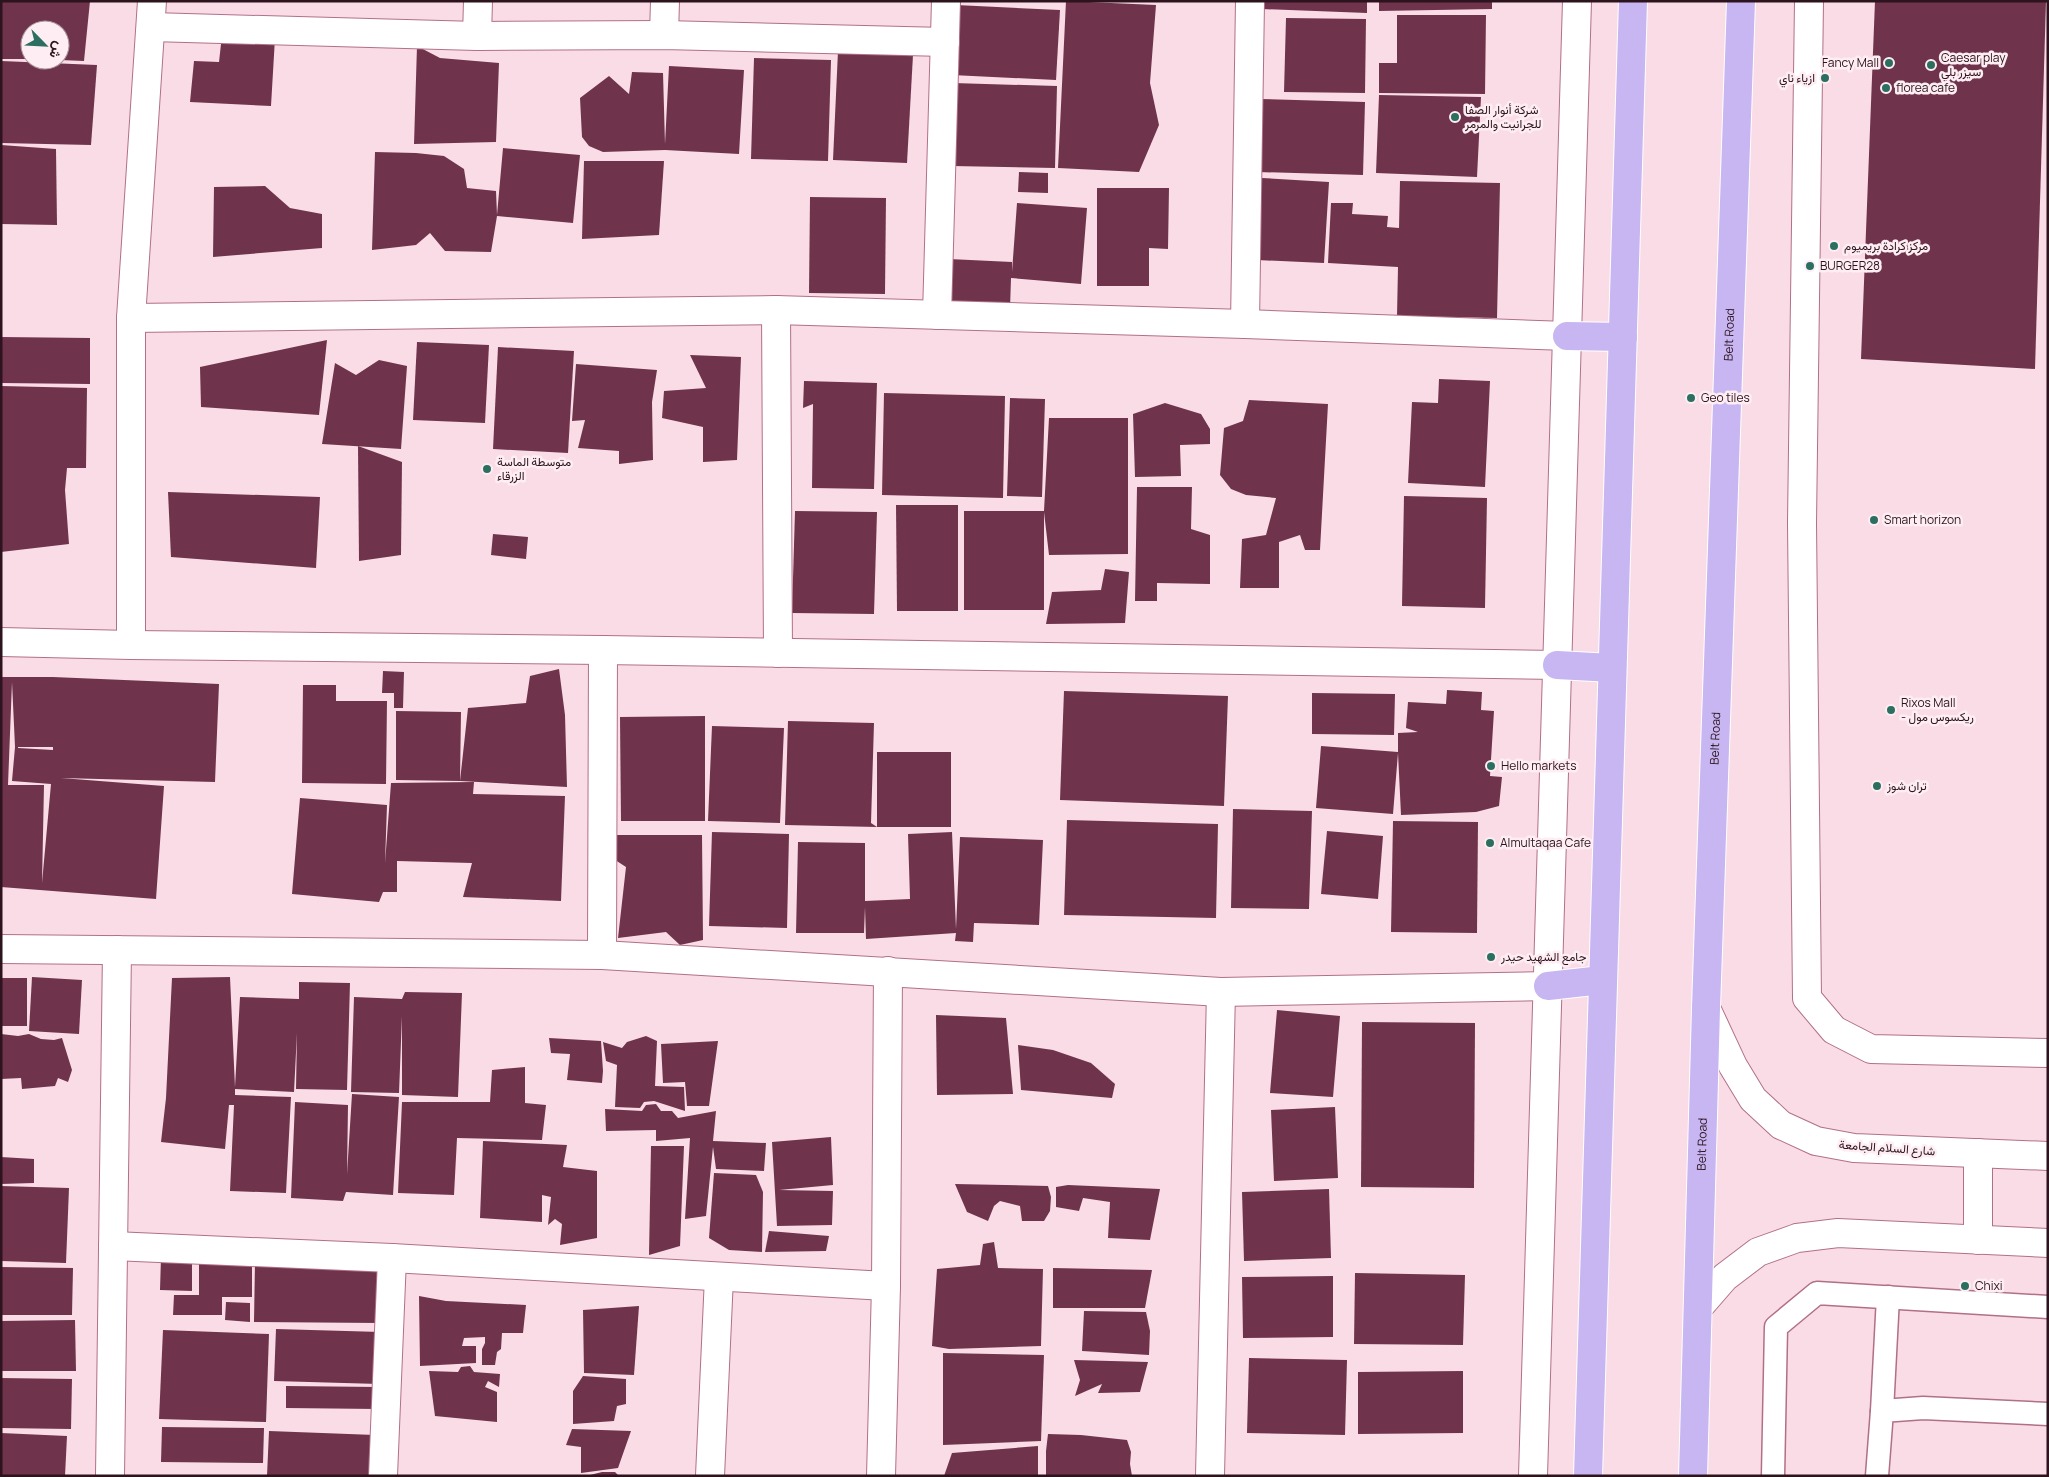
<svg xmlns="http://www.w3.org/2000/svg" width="2049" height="1477" font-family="Manrope,Vazirmatn,sans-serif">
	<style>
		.building { fill: #6f344b; fill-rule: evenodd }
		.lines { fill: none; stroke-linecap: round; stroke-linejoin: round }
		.service-casing { stroke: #b17088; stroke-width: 25 }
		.minor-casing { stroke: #b17088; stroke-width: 30 }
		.secondary-casing { stroke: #b17088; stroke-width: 30 }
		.primary-casing { stroke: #fff; stroke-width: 30 }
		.service { stroke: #fff; stroke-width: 22 }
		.minor { stroke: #fff; stroke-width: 28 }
		.secondary { stroke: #fff; stroke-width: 28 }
		.primary { stroke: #c8b6f2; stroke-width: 28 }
		.poi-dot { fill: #2c6f60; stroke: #feeef3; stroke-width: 2 }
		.labels { text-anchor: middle; stroke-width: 5; stroke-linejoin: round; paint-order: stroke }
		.poi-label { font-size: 12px; fill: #2c131d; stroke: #feeef3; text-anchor: start }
		.street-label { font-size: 12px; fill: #2c131d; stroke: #feeef3 }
	</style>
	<rect width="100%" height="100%" fill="#fadce6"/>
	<g class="building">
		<polygon points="1,1 90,1 84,61 60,60 60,30 30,30 30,59 1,59"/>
		<polygon points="1066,1 1156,5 1150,83 1159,125 1139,172 1058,168"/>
		<polygon points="1262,1 1367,1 1367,13 1262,9"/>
		<polygon points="1379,1 1492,1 1492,9 1379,11"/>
		<polygon points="1875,1 2046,1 2035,369 1861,359"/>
		<polygon points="956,5 1060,10 1056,80 952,75"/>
		<polygon points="1397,15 1486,15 1485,94 1379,93 1379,63 1397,63"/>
		<polygon points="1286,18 1366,19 1365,93 1284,92"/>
		<polygon points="222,35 275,38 271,106 190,102 194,61 219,62"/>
		<polygon points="417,46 440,58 499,63 496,142 414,144"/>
		<polygon points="838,51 913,55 907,163 833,160"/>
		<polygon points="754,58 831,60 828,161 751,159"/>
		<polygon points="1,61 97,65 91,145 1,143"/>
		<polygon points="669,66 744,70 739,154 665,150 603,152 589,146 582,137 580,98 609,76 629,94 632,72 663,73 665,144"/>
		<polygon points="953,83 1057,86 1055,168 952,166"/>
		<polygon points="1379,95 1481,97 1477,177 1376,173"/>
		<polygon points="1260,99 1365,102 1363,175 1258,172"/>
		<polygon points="1,145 56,149 57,225 1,224"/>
		<polygon points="503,148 580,155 573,223 497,216 491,252 445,251 430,233 416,245 372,250 375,152 416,153 444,156 464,169 467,188 496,191 497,215"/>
		<polygon points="584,161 664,161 659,235 582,239"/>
		<polygon points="1019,172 1048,173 1048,193 1018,192"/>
		<polygon points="1262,178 1329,182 1324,263 1257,260"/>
		<polygon points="1400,181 1500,183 1497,318 1397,316 1398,267 1328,263 1331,203 1353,203 1352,214 1388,216 1387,227 1399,228"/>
		<polygon points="265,186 290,208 322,214 322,248 213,257 214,187"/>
		<polygon points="1097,188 1169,188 1168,249 1149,248 1149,286 1097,286"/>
		<polygon points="810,197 886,198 885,294 809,293"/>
		<polygon points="1017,203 1087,208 1081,284 1011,278 1010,309 947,305 949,259 1012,262 1012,272"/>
		<polygon points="1,337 90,338 90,384 1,383"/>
		<polygon points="327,340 319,415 201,407 200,367"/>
		<polygon points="417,342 489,345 485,423 413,420"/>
		<polygon points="498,347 574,351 568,453 493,449"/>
		<polygon points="690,355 741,357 737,460 703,462 703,427 662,418 664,391 706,388"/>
		<polygon points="379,360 407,366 401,449 322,444 335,363 356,375"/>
		<polygon points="576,364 657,370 652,402 653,460 619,464 619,451 578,448 585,420 572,421"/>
		<polygon points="1439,379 1490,381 1485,487 1408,483 1412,402 1438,403"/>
		<polygon points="804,381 877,383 874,489 812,488 813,404 803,408"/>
		<polygon points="1,386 87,388 86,468 67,468 65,490 69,544 1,552"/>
		<polygon points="884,393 1005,396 1003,498 882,495"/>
		<polygon points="1010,398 1045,399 1042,497 1007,496"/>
		<polygon points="1249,400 1328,404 1320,550 1305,550 1300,535 1279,542 1279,588 1240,588 1242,539 1266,535 1276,498 1246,495 1231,489 1220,475 1224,428 1243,421"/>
		<polygon points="1165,403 1201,414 1210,429 1210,444 1180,445 1181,476 1135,477 1133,414"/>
		<polygon points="1049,418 1128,418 1128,554 1049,555 1044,512 1044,610 964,610 964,511 1044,511"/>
		<polygon points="358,446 402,462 401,555 359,561"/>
		<polygon points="1137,487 1192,487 1191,529 1210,535 1210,584 1157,583 1157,601 1135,601"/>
		<polygon points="168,492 320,497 316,568 171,557"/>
		<polygon points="1404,496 1487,498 1485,608 1402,606"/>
		<polygon points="896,505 958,505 958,611 897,611"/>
		<polygon points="795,511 877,512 874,614 792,613"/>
		<polygon points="493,534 528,537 526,559 491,555"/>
		<polygon points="1105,569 1129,572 1125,623 1046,624 1052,592 1101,590"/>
		<polygon points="559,669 565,715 567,787 460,781 396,780 396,711 461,712 460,781 468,708 526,703 530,676"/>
		<polygon points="383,671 404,672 403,708 394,708 394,693 382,693"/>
		<path d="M1,677H53L219,684L215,782L61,778L164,786L156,899L1,887ZM12,682L15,747L12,781L51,784L42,883L44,785H8ZM53,747V750L18,748V747Z"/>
		<polygon points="303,685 336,685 336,701 387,701 386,784 302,783"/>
		<polygon points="1447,690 1482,692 1481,710 1494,711 1490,776 1502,777 1499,806 1476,812 1401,815 1398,753 1393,814 1316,808 1321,746 1398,752 1398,733 1418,732 1406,728 1408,702 1446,704"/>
		<polygon points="1064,691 1228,696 1224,806 1060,800"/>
		<polygon points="1312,693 1395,694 1394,735 1312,734"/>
		<polygon points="705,716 705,821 621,821 620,717"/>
		<polygon points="788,721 874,723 871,823 877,827 877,752 951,752 951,827 877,827 785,825"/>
		<polygon points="712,726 784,728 780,823 708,821"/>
		<polygon points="474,782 473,794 565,796 561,901 463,897 472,863 397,861 397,892 383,892 379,902 292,894 300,798 387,805 385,863 391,783"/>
		<polygon points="1233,809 1312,811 1309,909 1231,908"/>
		<polygon points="1067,820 1218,824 1216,918 1064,915"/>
		<polygon points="1393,821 1478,822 1477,933 1391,932"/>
		<polygon points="1327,831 1383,836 1378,899 1321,894"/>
		<polygon points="712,832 789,834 787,928 709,926"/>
		<polygon points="952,832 956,929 960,837 1043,840 1039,925 974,923 973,942 955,941 956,933 866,939 865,907 864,933 796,933 798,842 865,843 865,901 910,899 908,834"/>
		<polygon points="614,835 702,835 703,940 680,945 666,932 618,938 626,867 609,856"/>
		<polygon points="32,977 82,980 79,1034 29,1031"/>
		<polygon points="230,977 235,1087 240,997 299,999 299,982 350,983 347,1090 296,1089 297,1033 294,1092 235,1089 235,1095 291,1097 286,1193 230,1191 234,1105 229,1105 225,1149 161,1142 166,1098 172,978"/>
		<rect x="1" y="978" width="26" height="48"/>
		<polygon points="405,992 462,993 458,1097 402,1095 402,1016 399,1093 351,1092 354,997 402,999"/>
		<polygon points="1277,1010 1340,1016 1333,1097 1270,1093"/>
		<polygon points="936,1015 1006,1018 1013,1094 937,1095"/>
		<polygon points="1362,1022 1475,1023 1474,1188 1361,1187"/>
		<polygon points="1,1034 18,1036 29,1034 41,1039 54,1040 62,1038 72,1070 68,1082 58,1078 55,1086 22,1089 21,1078 1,1079"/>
		<polygon points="646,1036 657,1041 655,1086 684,1087 685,1111 654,1101 644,1102 640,1108 615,1107 617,1065 606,1061 603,1042 622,1048 627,1042"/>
		<polygon points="549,1038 601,1041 603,1071 602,1083 567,1080 570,1054 551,1053"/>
		<polygon points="718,1041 709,1106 687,1106 685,1082 663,1083 661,1044"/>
		<polygon points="1018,1045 1053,1050 1091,1063 1115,1084 1112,1098 1021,1090"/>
		<polygon points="525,1067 525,1103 546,1105 542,1140 457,1138 454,1195 398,1193 402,1102 490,1102 492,1070"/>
		<polygon points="352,1094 399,1097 393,1195 346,1192 343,1201 291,1198 295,1102 348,1105 347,1174"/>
		<polygon points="656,1104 661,1111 672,1111 678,1118 716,1111 713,1141 766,1143 764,1171 716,1169 713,1147 706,1216 685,1219 690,1138 656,1141 656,1130 606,1131 605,1109 642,1111 646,1105"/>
		<polygon points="1335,1107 1338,1178 1274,1181 1271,1110"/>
		<polygon points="831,1137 833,1185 779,1190 833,1191 832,1225 777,1226 772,1142"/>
		<polygon points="483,1141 567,1145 563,1167 597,1171 597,1238 560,1245 562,1224 555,1219 548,1225 551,1197 542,1195 542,1222 480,1218"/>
		<polygon points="651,1146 684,1146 680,1246 649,1255"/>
		<polygon points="1,1157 34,1159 34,1183 1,1184"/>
		<polygon points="714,1173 756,1175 763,1192 762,1252 729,1250 709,1238"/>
		<polygon points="955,1184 1048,1186 1051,1197 1050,1211 1044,1221 1022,1221 1020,1206 1000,1201 994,1206 988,1221 967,1212"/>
		<polygon points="1068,1185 1160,1189 1150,1240 1108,1238 1110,1202 1083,1198 1079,1211 1056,1207 1056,1187"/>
		<polygon points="1,1186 69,1188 66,1263 1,1261"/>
		<polygon points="1329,1189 1331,1258 1244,1261 1242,1192"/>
		<polygon points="769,1231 829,1236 826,1251 765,1252"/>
		<polygon points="994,1242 998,1268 1043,1269 1041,1346 949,1349 932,1346 937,1269 980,1265 983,1244"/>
		<polygon points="161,1257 192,1257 192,1291 160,1290"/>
		<polygon points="199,1260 252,1260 252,1297 222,1297 222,1315 173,1315 174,1295 199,1295"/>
		<polygon points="255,1262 380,1262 379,1323 254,1322"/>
		<polygon points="1,1267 73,1268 72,1315 1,1315"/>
		<polygon points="1053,1268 1152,1270 1145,1308 1053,1308"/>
		<polygon points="1355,1273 1465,1275 1463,1345 1354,1344"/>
		<polygon points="1333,1276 1333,1337 1243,1338 1242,1277"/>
		<polygon points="419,1296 446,1301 526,1305 523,1333 502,1333 501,1349 497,1352 495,1365 482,1365 482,1349 485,1343 485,1337 464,1338 462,1346 476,1346 476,1363 420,1366"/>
		<polygon points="226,1302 250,1303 250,1322 225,1320"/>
		<polygon points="639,1306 634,1375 584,1373 583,1310"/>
		<polygon points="1084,1311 1146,1312 1150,1331 1149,1355 1082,1351"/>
		<polygon points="75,1320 76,1371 1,1371 1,1321"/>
		<polygon points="276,1329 381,1332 379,1384 274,1381"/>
		<polygon points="163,1330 269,1334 266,1422 159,1419"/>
		<polygon points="943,1353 1044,1355 1041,1441 943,1445"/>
		<polygon points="1249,1358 1347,1360 1345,1435 1247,1433"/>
		<polygon points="1074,1360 1148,1362 1140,1392 1098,1393 1102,1384 1075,1396 1080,1380"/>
		<polygon points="470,1366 474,1372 500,1374 499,1387 488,1381 485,1387 497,1392 497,1422 435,1416 429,1371 458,1372 461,1367"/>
		<polygon points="1463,1371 1463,1433 1358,1434 1358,1372"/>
		<polygon points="583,1376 626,1379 626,1404 617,1406 614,1421 573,1424 573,1391"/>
		<polygon points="1,1378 72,1379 71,1429 1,1428"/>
		<polygon points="286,1386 378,1387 377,1409 286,1408"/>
		<polygon points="162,1427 264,1428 263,1463 161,1462"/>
		<polygon points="572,1429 631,1431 618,1468 581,1473 581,1447 566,1445"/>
		<polygon points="269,1431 375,1435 373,1476 267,1476"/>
		<polygon points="1,1433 67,1436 65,1476 1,1476"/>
		<polygon points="1048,1434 1081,1435 1127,1440 1131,1452 1130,1464 1132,1476 1046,1476 1046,1451"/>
		<polygon points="1038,1446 1038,1476 944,1476 952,1453"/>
		<polygon points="602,1472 615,1472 619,1476 586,1476"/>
	</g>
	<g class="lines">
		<g class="service-casing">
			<g id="service">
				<polyline points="1882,1411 1888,1297"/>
				<polyline points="1773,1476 1776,1327 1817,1293 2048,1307"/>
				<polyline points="1877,1476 1882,1411 1923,1408 2048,1414"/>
			</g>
		</g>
		<g class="minor-casing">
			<g id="minor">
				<polyline points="1809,1 1802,523 1807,998 1834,1030 1871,1049 2048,1053"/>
				<polyline points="151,27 477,36 664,35 945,42"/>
				<polyline points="664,35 665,1"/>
				<polyline points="477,36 478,1"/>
				<polyline points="776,310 778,653"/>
				<polyline points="937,315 946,1"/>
				<polyline points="131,318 776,310 1245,324 1567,336"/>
				<polyline points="1245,324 1250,1"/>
				<polyline points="1,642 131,645 603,650 1557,665"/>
				<polyline points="131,645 131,318 152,1"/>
				<polyline points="1,949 602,955 1221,992 1548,986"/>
				<polyline points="602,955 603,650"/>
				<polyline points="113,1246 392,1258 886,1286"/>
				<polyline points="110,1476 117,950"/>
				<polyline points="383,1476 392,1258"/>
				<polyline points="710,1476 719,1277"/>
				<polyline points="881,1476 886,1286 888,971"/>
				<polyline points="1210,1476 1221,992"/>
			</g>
		</g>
		<g class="secondary-casing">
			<g id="secondary">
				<polyline points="1706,1008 1733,1066 1753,1099 1781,1125 1816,1141 1854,1148 2048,1156"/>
				<polyline points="1978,1153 1978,1240"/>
				<polyline points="1698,1308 1725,1277 1758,1252 1797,1238 1838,1233 2048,1243"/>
				<polyline points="1533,1476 1577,1"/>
			</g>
		</g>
		<g class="primary-casing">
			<g id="primary">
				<polyline points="1567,336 1623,337"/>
				<polyline points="1557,665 1612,668"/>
				<polyline points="1548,986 1602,980"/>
				<polyline points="1588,1476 1633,1"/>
				<path id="s1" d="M1693,1476L1706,1008L1741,1"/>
			</g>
		</g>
		<use href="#service" class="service"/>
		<use href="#minor" class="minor"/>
		<use href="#secondary" class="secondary"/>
		<use href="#primary" class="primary"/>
	</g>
	<g class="poi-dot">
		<circle cx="1889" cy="63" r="5"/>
		<circle cx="1931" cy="65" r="5"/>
		<circle cx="1825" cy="78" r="5"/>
		<circle cx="1886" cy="88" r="5"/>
		<circle cx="1455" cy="117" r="5"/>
		<circle cx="1834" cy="246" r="5"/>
		<circle cx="1810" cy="266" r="5"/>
		<circle cx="1691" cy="398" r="5"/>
		<circle cx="487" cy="469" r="5"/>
		<circle cx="1874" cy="520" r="5"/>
		<circle cx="1891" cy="710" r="5"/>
		<circle cx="1491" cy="766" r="5"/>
		<circle cx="1877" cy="786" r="5"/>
		<circle cx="1490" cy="843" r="5"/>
		<circle cx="1491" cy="957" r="5"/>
		<circle cx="1965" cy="1286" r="5"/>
	</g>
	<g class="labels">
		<g class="poi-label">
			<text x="1941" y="62">Caesar play<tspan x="1941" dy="14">سيزر بلي</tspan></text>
			<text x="1879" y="67" text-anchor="end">Fancy Mall</text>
			<text x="1815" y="82" text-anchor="end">ازياء ناي</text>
			<text x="1896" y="92">florea cafe</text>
			<text x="1465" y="114">شركة أنوار الصفا<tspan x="1465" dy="14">للجرانيت والمرمر</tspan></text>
			<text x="1844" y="250">مركز كرادة بريميوم</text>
			<text x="1820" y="270">BURGER28</text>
			<text x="1701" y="402">Geo tiles</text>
			<text x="497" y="466">متوسطة الماسة<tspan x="497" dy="14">الزرقاء</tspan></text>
			<text x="1884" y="524">Smart horizon</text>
			<text x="1901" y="707">Rixos Mall<tspan x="1901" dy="14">- ريكسوس مول</tspan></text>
			<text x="1501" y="770">Hello markets</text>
			<text x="1887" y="790">تران شوز</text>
			<text x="1500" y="847">Almultaqaa Cafe</text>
			<text x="1501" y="961">جامع الشهيد حيدر</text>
			<text x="1975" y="1290">Chixi</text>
		</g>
		<g class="street-label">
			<text dy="4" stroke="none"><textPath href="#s1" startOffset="1142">Belt Road</textPath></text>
			<text dy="4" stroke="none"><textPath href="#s1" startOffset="738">Belt Road</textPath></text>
			<text dy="4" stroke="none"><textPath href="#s1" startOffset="332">Belt Road</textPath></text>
			<text transform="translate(1887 1148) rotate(4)" y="4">شارع السلام الجامعة</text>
		</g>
	</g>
	<rect width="2049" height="1477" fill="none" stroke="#2c131d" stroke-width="5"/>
	<g transform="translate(45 45) rotate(114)"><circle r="24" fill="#feeef3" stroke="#aa969d"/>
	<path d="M0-4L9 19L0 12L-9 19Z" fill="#2c6f60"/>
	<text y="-8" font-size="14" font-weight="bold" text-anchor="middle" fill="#2c131d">ش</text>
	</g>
</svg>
